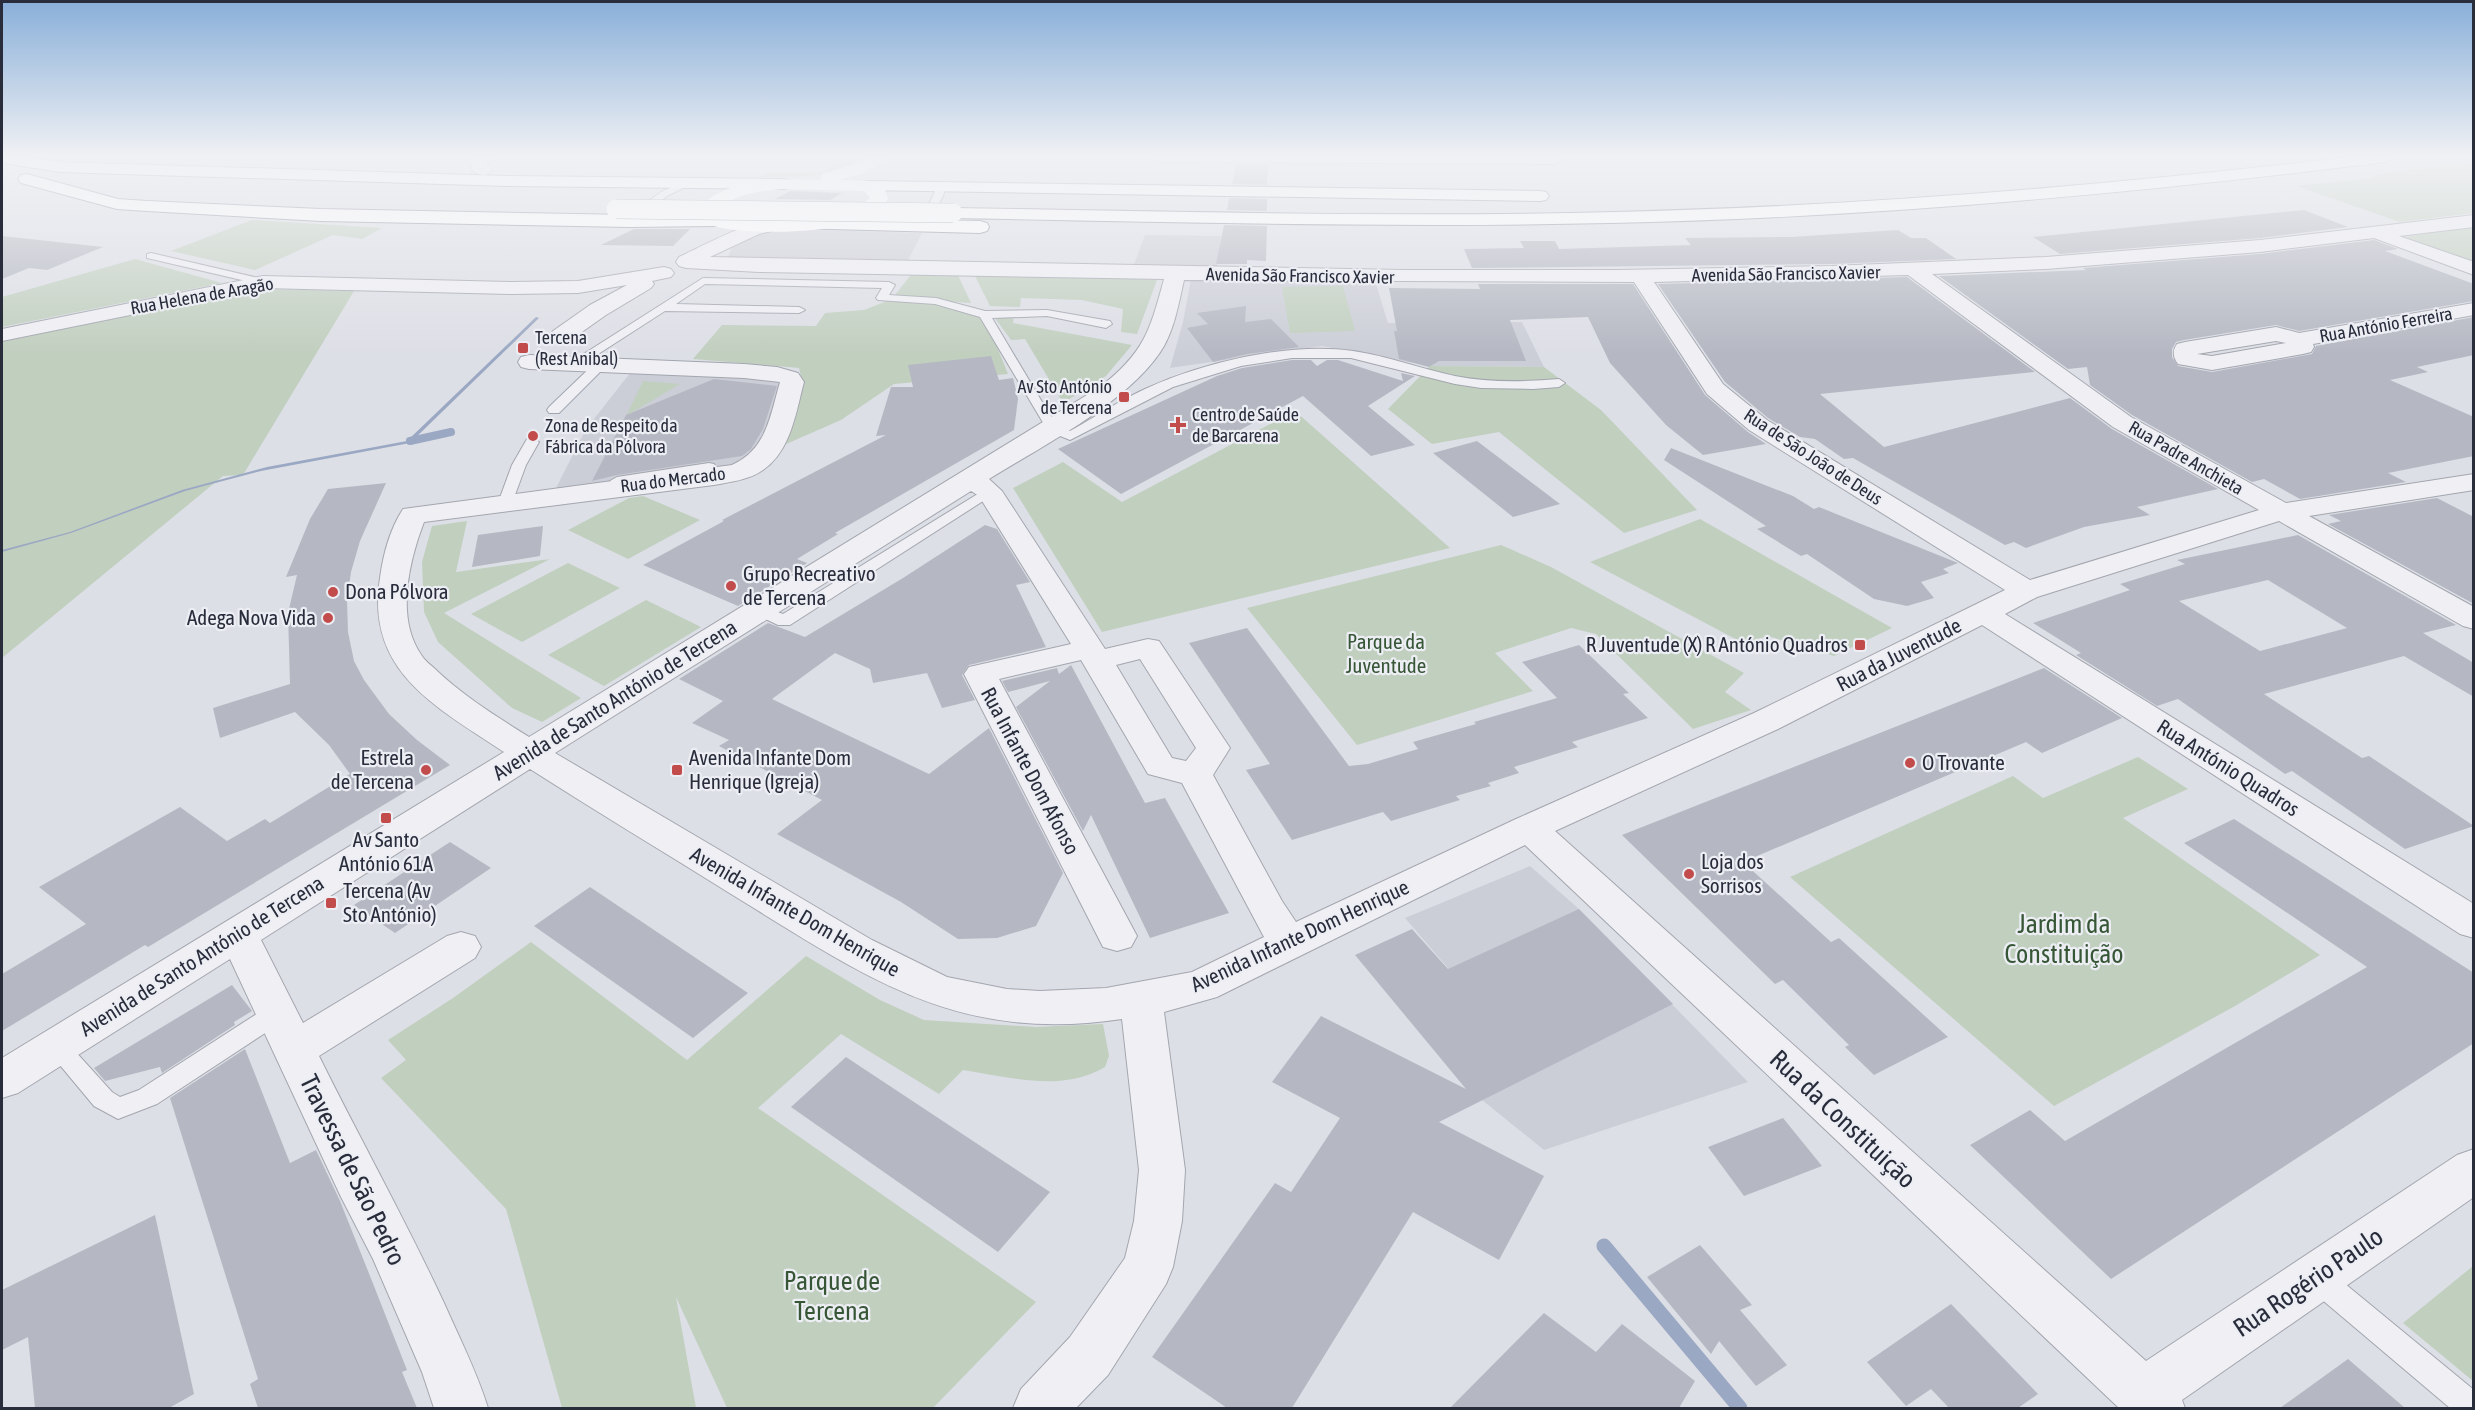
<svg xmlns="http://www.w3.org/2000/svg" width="2475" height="1410" font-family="'Asap Condensed',sans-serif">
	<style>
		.built { fill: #ccced7 }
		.green { fill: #c1cfbf }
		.water { fill: #9ba8c3 }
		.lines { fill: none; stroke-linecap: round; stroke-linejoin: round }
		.stream-far1 { stroke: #9ba8c3; stroke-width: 8 }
		.stream { stroke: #9ba8c3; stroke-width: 15 }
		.building { fill: #b5b8c2; fill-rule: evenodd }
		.lane-casing { stroke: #a3a6af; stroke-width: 2 }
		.street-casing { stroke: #a3a6af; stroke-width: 2 }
		.highway-casing { stroke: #868b9b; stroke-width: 2 }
		.lane { fill: #f0f0f4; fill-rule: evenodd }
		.street { fill: #f0f0f4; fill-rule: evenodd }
		.secondary { fill: #fff; fill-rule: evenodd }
		.highway { fill: #fff; fill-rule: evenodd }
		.highway-bridge-casing { stroke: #868b9b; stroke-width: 20; stroke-linecap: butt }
		.highway-bridge { stroke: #fff; stroke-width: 19 }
		.poi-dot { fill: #c24c4b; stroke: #eceef4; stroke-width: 2 }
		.labels { text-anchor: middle; stroke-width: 4.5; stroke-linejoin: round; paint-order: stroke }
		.far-street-label { font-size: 18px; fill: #282c3b; stroke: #eceef4 }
		.far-poi-label { font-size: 18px; fill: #282c3b; stroke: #eceef4; text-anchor: start }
		.poi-label { font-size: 21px; fill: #282c3b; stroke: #eceef4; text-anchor: start }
		.park-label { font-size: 21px; fill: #375636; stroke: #eceef4 }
		.street-label { font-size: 21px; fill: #282c3b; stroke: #eceef4 }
		.near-park-label { font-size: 26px; fill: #375636; stroke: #eceef4 }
		.near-street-label { font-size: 26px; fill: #282c3b; stroke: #eceef4 }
	</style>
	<rect width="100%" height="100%" fill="#dddfe6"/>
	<g class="built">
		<polygon points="779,229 922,233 907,262 728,257 731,249 749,238 762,232"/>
		<polygon points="1145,235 1221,236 1217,268 1133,267"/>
		<polygon points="1191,279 1375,281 1388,323 1522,322 1544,367 1430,366 1322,346 1170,368 1183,322"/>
		<polygon points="638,363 792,370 765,451 724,471 554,492 586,429"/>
		<polygon points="1530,866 1579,909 1748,1082 1544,1150 1482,1100 1465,988 1405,918"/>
	</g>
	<g class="green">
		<path d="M837,157H861L862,159C838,179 792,177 762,177L766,173H813L827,171Z"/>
		<polygon points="2473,161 2473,213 2400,222 2296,186 2374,178 2375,175"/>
		<polygon points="252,220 382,228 362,239 333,235 255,270 171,251"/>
		<polygon points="2473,226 2473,262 2405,237"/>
		<polygon points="135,259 222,283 2,327 2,297"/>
		<polygon points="913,272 957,273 971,303 941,301 984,315 1008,374 894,384 841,420 777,448 803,386 799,368 693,359 722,325 816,326 825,313 864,310 892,299"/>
		<polygon points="973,272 1157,280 1137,334 1121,332 1123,309 1082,300 1021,298 1020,307 990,306"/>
		<polygon points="1343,286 1355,331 1290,333 1282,287"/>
		<polygon points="256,289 354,291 243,475 223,476 2,658 2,341"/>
		<polygon points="992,314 1014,315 1013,323 1132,345 1106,376 1063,403 1025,339 1011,340"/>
		<polygon points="1430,366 1544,367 1601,410 1697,510 1624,533 1499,432 1432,444 1388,409"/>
		<polygon points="643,381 680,384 626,416"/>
		<polygon points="1295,411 1450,548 1102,632 1013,488 1063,462 1122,502"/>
		<polygon points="643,496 700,520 628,559 568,530 629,498"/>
		<polygon points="1700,519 1892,628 1834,656 1768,636 1743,643 1590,562"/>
		<polygon points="467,521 456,572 550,559 444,613 581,698 542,722 512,708 438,642 424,612 422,562 432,526"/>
		<polygon points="1501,545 1551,567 1744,673 1725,692 1751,710 1693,729 1596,634 1571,628 1495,653 1533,691 1357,745 1247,608"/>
		<polygon points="568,563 620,588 522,642 471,614"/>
		<polygon points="646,600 701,627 604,686 548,655"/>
		<polygon points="2138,757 2188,789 2123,818 2320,955 2235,1006 2054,1106 1790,877 2013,776 2043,798"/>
		<path d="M531,942L687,1060L806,956L880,1000L924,1020L1036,1027L1103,1024L1109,1056L1105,1067C1061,1093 1010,1077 963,1070L939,1094L841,1034L758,1108L1036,1302L933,1408H727L676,1297L696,1408H562L506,1209L381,1078L406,1060L388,1040L453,998Z"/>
		<polygon points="2473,1266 2473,1381 2403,1323"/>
	</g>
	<polygon class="water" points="536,317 539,318 410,443 261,471 185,491 71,533 2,552 2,550 70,532 182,490 267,467 407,441"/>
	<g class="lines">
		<polyline class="stream-far1" points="410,441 451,432"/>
		<polyline class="stream" points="1604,1246 1740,1408"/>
	</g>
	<g class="building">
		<polygon points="1236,165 1268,165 1267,185 1232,184"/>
		<polygon points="791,191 842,193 830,200 775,199"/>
		<polygon points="1229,198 1267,199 1267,211 1227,210"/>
		<polygon points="2304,210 2348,227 2260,238 2060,254 2033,237"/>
		<polygon points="1224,225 1267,226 1266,261 1247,260 1247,264 1216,264"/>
		<polygon points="634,229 690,229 673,246 601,245"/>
		<polygon points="1898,230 1911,238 1926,238 1956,259 1832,264 1472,268 1464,249 1524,248 1520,241 1555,241 1559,249 1691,245 1685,238 1791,237"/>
		<polygon points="2,236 103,247 47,270 29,268 2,279"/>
		<polygon points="2374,240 2398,249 2385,251 2474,284 2474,301 2299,331 2276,325 2184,340 2176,342 2172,349 2172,357 2178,366 2212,372 2312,354 2316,346 2474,317 2474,355 2417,367 2428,372 2390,380 2474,417 2474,456 2388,473 2406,482 2300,499 2264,479 2252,482 2132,415 2090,385 2087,367 2068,369 1939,276 2086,270 2083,268 2260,254"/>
		<polygon points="1907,277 2035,372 1820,394 1884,447 2070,398 2112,429 2218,489 2137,507 2150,515 2084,527 2026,548 2014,542 2005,545 1853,458 1844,459 1815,439 1800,437 1768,418 1725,382 1658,284"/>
		<polygon points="1478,284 1633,284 1705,395 1748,432 1766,444 1703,455 1666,425 1610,363 1588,317 1510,320 1526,361 1439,361 1429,367 1399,359 1394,331 1397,331 1389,288 1480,289"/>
		<polygon points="1246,306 1245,322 1271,319 1299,347 1247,354 1213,362 1187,328 1208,324 1197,313"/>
		<polygon points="991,356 999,380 1013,378 1018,399 1014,430 835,533 838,534 797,559 807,563 738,606 643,565 724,521 722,520 886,435 876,436 891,387 913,387 908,365"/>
		<polygon points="1292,360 1311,360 1317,366 1327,360 1338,360 1403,381 1401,373 1415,376 1368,406 1415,445 1371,456 1303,396 1121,494 1058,449 1217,376 1242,368"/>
		<polygon points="714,379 777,386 763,429 751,449 742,456 617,475 592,481 626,415"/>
		<polygon points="1477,441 1560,504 1513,517 1433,453"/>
		<polygon points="1671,448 1793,496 1814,509 1819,507 1958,563 1943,569 1949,573 1921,582 1934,598 1907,606 1874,599 1807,554 1801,556 1757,529 1766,526 1664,460"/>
		<polygon points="386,483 360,541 351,572 347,601 348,632 354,661 364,680 389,714 417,740 450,765 148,947 145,945 2,1031 2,974 86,924 39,887 180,807 227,841 265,819 270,823 350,774 329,745 295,712 220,738 213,708 290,684 288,613 297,575 286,577 310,519 328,489"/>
		<polygon points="2437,498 2474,517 2474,604 2328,524 2341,521 2329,515"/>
		<polygon points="985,525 997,529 1030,582 1016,585 1046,647 969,665 962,675 975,700 942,708 927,673 873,683 870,669 835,653 772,699 929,774 989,728 1063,873 1036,926 997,938 958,939 901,902 777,834 822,800 719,746 729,740 692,723 723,701 679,679 768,623 805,637 903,578"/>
		<polygon points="543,526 540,556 472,567 478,535"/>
		<path d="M2298,535L2456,625L2423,633L2474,663V697L2404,656L2264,694L2362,758L2369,756L2474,826L2405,849L2292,771L2285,774L2178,699L2157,706L2076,655L2081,653L2033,623L2130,590L2120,584L2185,564L2177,560ZM2268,580L2347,628L2260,651L2179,601Z"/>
		<polygon points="1247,628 1349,766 1368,764 1418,749 1413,742 1476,724 1474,722 1557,698 1522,662 1579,645 1629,693 1623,694 1648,718 1572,742 1578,747 1514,767 1519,773 1488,783 1491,786 1456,796 1460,800 1391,821 1383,812 1292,840 1246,770 1270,764 1189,643"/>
		<polygon points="1071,665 1145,803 1165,798 1229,913 1150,938 1091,815 1083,831 1016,707 1050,681 1008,692 1002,681 1057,668 1059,674"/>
		<polygon points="2044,668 2122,718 2042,753 2026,742 1743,862 1831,942 1839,938 1948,1037 1874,1075 1845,1047 1849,1045 1783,980 1775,984 1622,835"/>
		<polygon points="2234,819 2474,973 2474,1043 2111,1279 1970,1145 2030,1110 2065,1141 2367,967 2184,843"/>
		<polygon points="450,842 491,868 395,933 354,905"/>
		<polygon points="590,887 748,993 693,1038 534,926"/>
		<polygon points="1579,909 1673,1004 1439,1122 1544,1176 1499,1260 1413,1212 1292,1408 1227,1408 1152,1357 1275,1183 1291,1192 1340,1118 1272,1082 1321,1016 1466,1089 1355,955 1412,929 1448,969"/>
		<polygon points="232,985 252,1011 234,1022 235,1025 162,1073 160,1067 105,1081 94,1068"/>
		<polygon points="245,1049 290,1163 316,1150 340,1201 372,1281 407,1370 402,1372 417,1408 258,1408 250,1384 258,1379 170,1098"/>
		<polygon points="846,1057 1050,1192 998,1252 791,1107"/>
		<polygon points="1783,1118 1822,1166 1744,1196 1708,1147"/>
		<polygon points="155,1215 194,1394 169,1408 35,1408 28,1337 2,1350 2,1290"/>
		<polygon points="1700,1245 1752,1305 1740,1310 1787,1365 1756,1386 1719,1341 1711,1354 1647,1277"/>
		<polygon points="1951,1304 2038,1394 2018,1408 1949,1408 1931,1389 1906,1406 1867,1362"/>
		<polygon points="1544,1313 1596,1352 1622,1324 1695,1381 1679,1408 1450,1408"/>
		<polygon points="2348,1359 2405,1408 2280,1408"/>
	</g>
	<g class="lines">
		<g class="lane-casing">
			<g id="lane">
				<polygon points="685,181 693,183 667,196 649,210 653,218 644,220 639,209 640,207 661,192"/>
				<path d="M938,185L946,187C942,202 930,223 912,221V217L929,204Z"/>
				<polygon points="151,253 263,279 269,282 263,285 147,258 147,254"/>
				<path d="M703,278L889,282L895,285L889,295L936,298L985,311L1047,310L1110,321L1112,324L1106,328L1047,316L992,318L1048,412L1058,425L1070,431C1095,417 1119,401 1145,389C1204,362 1289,342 1353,351C1388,356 1421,369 1455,376C1489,383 1524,382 1559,379L1565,383L1559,387L1533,389L1481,388L1455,384L1351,358H1292L1241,366L1173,387L1070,440L1048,431L980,317L935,304L878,300L876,298L882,288L705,284L676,304L799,307L805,310L799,313L665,311L578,367H570L568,364Z"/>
				<polygon points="600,361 604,362 606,365 604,368 559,413 549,413 547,410 549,407 596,362"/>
				<polygon points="532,438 539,442 526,465 512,503 505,507 500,506 498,503 512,465 527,439"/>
				<polygon points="709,463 714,464 716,467 714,470 617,485 610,481 617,477"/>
				<polygon points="989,487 996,491 994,494 790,625 778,625 753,613 751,610 759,605 783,614"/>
				<polygon points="277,1004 285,1006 289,1013 285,1020 157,1104 118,1119 94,1106 44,1046 48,1039 56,1036 64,1039 112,1092 120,1097 139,1090 269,1006"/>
				<polygon points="2317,1265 2327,1269 2474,1390 2474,1408 2450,1408 2307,1287 2303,1278 2307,1269"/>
			</g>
		</g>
		<g class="street-casing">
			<g id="street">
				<polygon points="469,157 496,157 494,161 486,162 492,170 489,174 483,175 473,172"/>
				<polygon points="1148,157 1563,157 1563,159 1555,164 1156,162"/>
				<path d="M2474,215V227L2399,236L2474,262V275L2374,238L2260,252L2046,269L1932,274L2131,417L2286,503L2474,474V490L2309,516L2474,607V629L2463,626L2279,521L2037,597L2005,614L2474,904V938L2460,934L1982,625L1778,729L1555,831L2146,1361L2457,1155L2474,1149V1197L2182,1400L2185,1408H2119L1525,845L1217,997L1164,1012L1185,1170L1182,1221L1173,1267L1166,1284L1108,1375L1076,1408H1013L1021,1389L1070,1337L1125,1258L1134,1221L1139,1170L1122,1019C956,1044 865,976 731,894C664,852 597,812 530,769L261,940L303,1023L447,936L461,932L475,936L481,947L475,958L319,1056C360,1139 405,1219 444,1303C459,1337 477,1372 488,1408H434L422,1372L373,1259L341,1197L230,959L18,1093L2,1098V1058L504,752C437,707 365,672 380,578C383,555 390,529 403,509L732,465C767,449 770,416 780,382L744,378L529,369L521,367L518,362L521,357L529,355L744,364L777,367L798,373L804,382C796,412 791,451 763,470C749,480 730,482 714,485L424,522C409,561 395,619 422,656C425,661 431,665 435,669C463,696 496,716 529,737L1100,387C1144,353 1150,331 1164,279L759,272L686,268L679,266L676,262L679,257C703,246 760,214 785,220L787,224L785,228L759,234L710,257L1403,270H1618L1832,266L2046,257L2260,240ZM1908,275L2113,427L2259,510L2030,580L1767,420L1723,384L1654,282ZM1184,280L1634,282L1707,394L1749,430L2005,590L1754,713L1516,819L1296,922L1282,901L1213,775L1230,748L1159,641L1148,639L1105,649L1002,491L989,479C1042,446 1133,400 1164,346C1175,326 1179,302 1184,280ZM971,491L979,496L1071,644L969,667L964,674L1103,947L1117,951L1131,947L1137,936L999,679L1081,660L1148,774L1182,783L1264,937L1192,972L1106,988L1040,991L1007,989L947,977L872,940L555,753ZM1140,659L1196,748L1186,761L1172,758L1116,665Z"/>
				<polygon points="664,267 671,269 674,273 671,277 652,281 654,284 651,288 606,315 569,341 561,343 553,341 550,336 553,331 590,305 627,285 578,293 512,294 263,288 2,341 2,329 263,276 512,282 578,281"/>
				<path d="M2474,303V315L2313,344L2314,347L2311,352L2303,354L2212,370L2178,364C2173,357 2172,351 2177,344L2185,342L2276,327L2299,333ZM2276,341L2286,343L2212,356L2197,354Z"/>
			</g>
		</g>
		<g class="highway-casing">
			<g id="highway">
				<polygon points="2,157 26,157 60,162 506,176 783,179 789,180 792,184 789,188 783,189 506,186 60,172 2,163"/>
				<path d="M2349,157H2394L2386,162C2128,194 1869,218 1610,223C1391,228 1172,222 953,218L947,217L944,213L947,209L953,208C1173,211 1393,218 1614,212C1860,206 2105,186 2349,157Z"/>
				<polygon points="27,174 118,199 147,201 321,209 630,215 715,214 722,216 724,220 722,224 715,226 630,227 321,221 147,211 117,209 21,183 18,179 21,175"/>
				<polygon points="868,181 1540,191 1546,192 1549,196 1546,200 1540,201 862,190 859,186 862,182"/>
				<polygon points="801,218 980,221 987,223 989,227 987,231 980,233 794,228 792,224 794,220"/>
			</g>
		</g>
		<use href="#lane" class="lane"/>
		<use href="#street" class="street"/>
		<path class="secondary" d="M868,157H888L864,173L839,180L868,181L885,189L888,199C881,210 871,216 859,221C830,233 740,236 711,225C707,223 705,219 702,215L707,200C740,177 782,179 820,180L822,174L852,165ZM783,189L864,191L870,198C834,231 772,219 727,217L720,215L722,206C740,193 761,191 783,189Z"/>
		<use href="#highway" class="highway"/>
		<g class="highway-bridge-casing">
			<polyline id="highway-bridge" points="616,209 953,213"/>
		</g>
		<use href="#highway-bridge" class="highway-bridge"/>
	</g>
	<linearGradient id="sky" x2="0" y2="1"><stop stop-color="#89afd9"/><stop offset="0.44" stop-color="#f0f1f4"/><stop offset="1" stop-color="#f0f1f4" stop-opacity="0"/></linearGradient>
	<rect width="2475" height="354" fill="url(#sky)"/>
	<g class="poi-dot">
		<rect x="517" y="342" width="12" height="12" rx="3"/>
		<rect x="1118" y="391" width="12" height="12" rx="3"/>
		<path d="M1175 416h6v6h6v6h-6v6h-6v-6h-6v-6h6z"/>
		<circle cx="533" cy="436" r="6"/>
		<circle cx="731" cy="586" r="6"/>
		<circle cx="333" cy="592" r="6"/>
		<circle cx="328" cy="618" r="6"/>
		<rect x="1854" y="639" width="12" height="12" rx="3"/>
		<circle cx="1910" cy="763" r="6"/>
		<circle cx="426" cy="770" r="6"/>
		<rect x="671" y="764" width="12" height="12" rx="3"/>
		<rect x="380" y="812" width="12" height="12" rx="3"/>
		<circle cx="1689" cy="874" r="6"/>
		<rect x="325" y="897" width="12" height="12" rx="3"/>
	</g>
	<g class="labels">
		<g class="far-street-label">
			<text transform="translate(1786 274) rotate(-1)" y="6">Avenida São Francisco Xavier</text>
			<text transform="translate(1300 276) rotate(1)" y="6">Avenida São Francisco Xavier</text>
			<text transform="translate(202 296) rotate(-10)" y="6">Rua Helena de Aragão</text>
			<text transform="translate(2386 325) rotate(-10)" y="6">Rua António Ferreira</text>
			<text transform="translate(1813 457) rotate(33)" y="6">Rua de São João de Deus</text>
			<text transform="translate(2186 458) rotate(30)" y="6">Rua Padre Anchieta</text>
			<text transform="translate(673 480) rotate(-7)" y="6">Rua do Mercado</text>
		</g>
		<g class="far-poi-label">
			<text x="535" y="344">Tercena<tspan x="535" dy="21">(Rest Anibal)</tspan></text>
			<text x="1112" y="393" text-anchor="end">Av Sto António<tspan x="1112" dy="21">de Tercena</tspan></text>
			<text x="1192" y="421">Centro de Saúde<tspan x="1192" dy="21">de Barcarena</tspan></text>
			<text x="545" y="432">Zona de Respeito da<tspan x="545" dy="21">Fábrica da Pólvora</tspan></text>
		</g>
		<g class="poi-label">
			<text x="743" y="581">Grupo Recreativo<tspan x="743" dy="24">de Tercena</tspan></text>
			<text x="345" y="599">Dona Pólvora</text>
			<text x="316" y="625" text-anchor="end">Adega Nova Vida</text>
			<text x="1848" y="652" text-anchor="end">R Juventude (X) R António Quadros</text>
			<text x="414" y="765" text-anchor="end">Estrela<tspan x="414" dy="24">de Tercena</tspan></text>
			<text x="689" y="765">Avenida Infante Dom<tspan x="689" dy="24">Henrique (Igreja)</tspan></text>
			<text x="1922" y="770">O Trovante</text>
			<text x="386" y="847" text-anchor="middle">Av Santo<tspan x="386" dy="24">António 61A</tspan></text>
			<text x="1701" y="869">Loja dos<tspan x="1701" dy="24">Sorrisos</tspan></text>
			<text x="343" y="898">Tercena (Av<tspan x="343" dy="24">Sto António)</tspan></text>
		</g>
		<g class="park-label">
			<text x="1386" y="649">Parque da<tspan x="1386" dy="24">Juventude</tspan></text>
		</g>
		<g class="street-label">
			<text transform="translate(1899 655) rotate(-27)" y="7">Rua da Juventude</text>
			<text transform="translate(615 700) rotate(-32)" y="7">Avenida de Santo António de Tercena</text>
			<text transform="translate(2228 768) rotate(32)" y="7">Rua António Quadros</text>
			<text transform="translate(1030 771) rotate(62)" y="7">Rua Infante Dom Afonso</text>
			<text transform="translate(795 912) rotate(30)" y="7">Avenida Infante Dom Henrique</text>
			<text transform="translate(1300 936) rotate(-25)" y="7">Avenida Infante Dom Henrique</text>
			<text transform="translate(202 956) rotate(-32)" y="7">Avenida de Santo António de Tercena</text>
		</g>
		<g class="near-park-label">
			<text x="2064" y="933">Jardim da<tspan x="2064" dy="30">Constituição</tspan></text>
			<text x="832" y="1290">Parque de<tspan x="832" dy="30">Tercena</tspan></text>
		</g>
		<g class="near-street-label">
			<text transform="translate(1843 1119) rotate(43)" y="9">Rua da Constituição</text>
			<text transform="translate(353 1170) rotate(64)" y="9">Travessa de São Pedro</text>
			<text transform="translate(2308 1282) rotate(-34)" y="9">Rua Rogério Paulo</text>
		</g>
	</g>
	<rect width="2475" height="1410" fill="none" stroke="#282c3b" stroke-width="6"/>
</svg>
